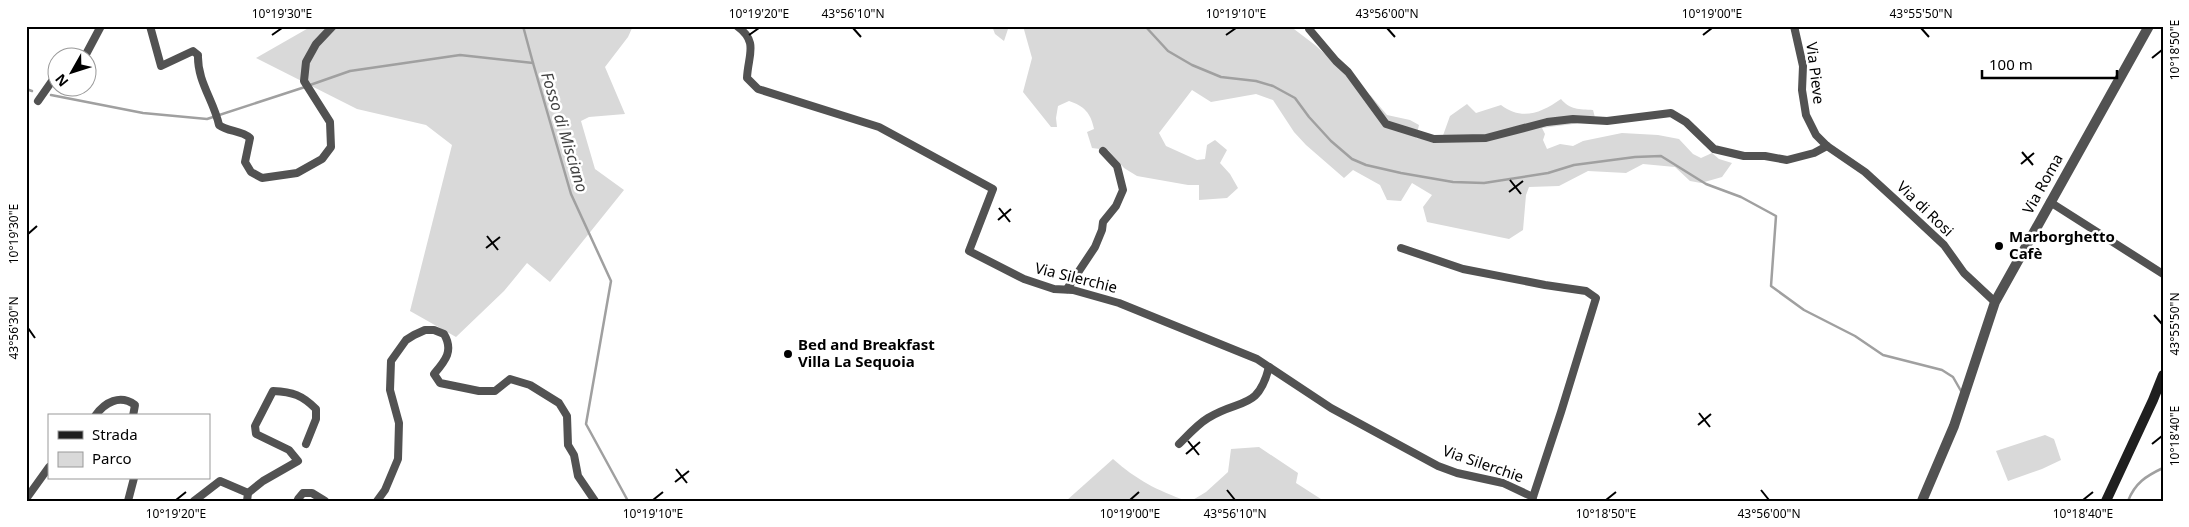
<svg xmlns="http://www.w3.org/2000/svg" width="2189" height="527" font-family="'Noto Sans',sans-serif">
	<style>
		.green { fill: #d9d9d9 }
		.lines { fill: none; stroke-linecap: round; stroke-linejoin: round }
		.stream { stroke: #a0a0a0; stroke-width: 2.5 }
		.minor { stroke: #525252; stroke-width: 8 }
		.tertiary { stroke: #525252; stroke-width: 10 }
		.secondary { stroke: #1f1f1f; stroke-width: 10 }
		.ticks { fill: none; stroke: #000; stroke-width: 2 }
		.poi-dot { fill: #000; stroke: #fff; stroke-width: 2 }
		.labels { text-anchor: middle; stroke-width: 5; stroke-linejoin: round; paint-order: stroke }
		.street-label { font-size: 15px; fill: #000; stroke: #fff }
		.poi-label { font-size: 15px; font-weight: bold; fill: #000; stroke: #fff; text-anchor: start }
		.water-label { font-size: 16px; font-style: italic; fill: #414141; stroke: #fff }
		.neatline { fill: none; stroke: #000; stroke-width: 2 }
		.ticks-label { font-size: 12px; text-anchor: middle; fill: #000 }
	</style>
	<rect width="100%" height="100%" fill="#fff"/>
	<g class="green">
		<polygon points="312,26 633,26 628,37 605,67 625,114 589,117 581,121 595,169 624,190 550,282 527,263 504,291 456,337 410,311 452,145 426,125 357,109 256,58"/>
		<polygon points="992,26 1009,26 1004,41 995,34"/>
		<path d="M1023,26H1290L1315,45L1371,96L1387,115L1410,120L1419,125L1416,138L1441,141L1450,116L1467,104L1476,113L1501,105C1522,121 1541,113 1561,99C1570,110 1579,109 1593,110L1596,121L1542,128L1545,134L1543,140L1547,149L1560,144L1573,146L1583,141L1622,133L1658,135L1679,139L1693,154L1701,158L1712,153L1719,159L1732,163L1722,177L1701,183L1690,181L1675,167L1643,164L1626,173L1588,171L1559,186L1529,187L1526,195L1523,230L1509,239L1427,222L1423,207L1432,195L1412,183L1401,201L1387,200L1380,185L1353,170L1344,178L1306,145L1294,132L1273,100L1256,94L1211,102L1192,90L1159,133L1166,146L1197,160L1205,159L1207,145L1215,140L1227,150L1220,163L1230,174L1238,188L1227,198L1199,200V185H1188L1137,176L1124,168L1108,150L1092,148L1087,132L1094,129C1091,113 1084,106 1069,101L1058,106L1056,118L1057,127H1051L1023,92L1032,58Z"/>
		<polygon points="2045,435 2054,439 2061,460 2042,469 2008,481 1996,451"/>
		<polygon points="1259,447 1298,473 1296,483 1324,501 1191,501 1206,492 1228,472 1231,449"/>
		<path d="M1113,459C1137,480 1156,490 1187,501H1066Z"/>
	</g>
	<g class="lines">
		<g class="stream">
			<polyline points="523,26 533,63"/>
			<polyline points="1145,26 1168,51 1192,65 1221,77 1256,81 1273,86 1295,98 1309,117 1331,141 1352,159 1366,165 1401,173 1453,182 1484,183 1548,173 1574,165 1635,157 1661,156 1706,184 1741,197 1776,216 1771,286 1804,310 1855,336 1883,355 1942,370 1953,377 1961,391"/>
			<polyline points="310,85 350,71 460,55 533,63 571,194 611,281 586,424 628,501"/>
			<polyline points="26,89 32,91"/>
			<polyline points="51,95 143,113 207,119 305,87"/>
			<path d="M2128,501C2135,483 2146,476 2163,468"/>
		</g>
		<g class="minor">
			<path d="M150,26L161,66L193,51L198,55C197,81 214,101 219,125C228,132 241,130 250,138L245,162L251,172L262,178L297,173L322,159L331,147L330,122L304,81L306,62L316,44L333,26"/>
			<path d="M737,26C759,42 748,55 747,78L758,89L879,127L993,189L969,251L1024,279L1054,289L1073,290L1119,303L1257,359L1331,408L1438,466L1457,473L1503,483L1533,497"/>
			<polyline points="1310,26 1309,29 1336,61 1348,72 1386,124 1434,139 1486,138 1547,122 1573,119 1607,121 1671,113 1686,122 1714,149 1744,156 1765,156 1787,160 1814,153 1827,146"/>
			<polyline points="1794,26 1803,66 1802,90 1806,115 1816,135 1827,146 1865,172 1900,204 1944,245 1964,273 1995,302"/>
			<polyline points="84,58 101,26"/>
			<polyline points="38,101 52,81 58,80"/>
			<polyline points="2050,202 2163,274"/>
			<polyline points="1401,248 1463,269 1545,285 1586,291 1596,298 1561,412 1533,497"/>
			<polyline points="1067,289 1095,247 1102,230 1103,222 1116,206 1123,190 1117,166 1103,151"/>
			<path d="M95,416C105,402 120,394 135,405L133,416"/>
			<path d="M1179,444C1188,435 1198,424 1208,418C1240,398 1258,411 1269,367"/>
			<path d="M248,493L263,481L298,461L289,450L256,434L255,426L273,391C293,392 302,395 316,409V419L306,444"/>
			<polyline points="26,499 49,467"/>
			<polyline points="128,501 134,478"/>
			<polyline points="194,501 220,481 248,493 247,501"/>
			<polyline points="299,501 298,499 303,493 312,493 325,501"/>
			<path d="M377,501L385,490L398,459L399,423L390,390L391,361L406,340L414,335L425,330H434L444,334C454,351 445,361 434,374L440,383L479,391H495L510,379L530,385L559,403L567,416L568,445L574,455L578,476L595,501"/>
		</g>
		<polyline class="tertiary" points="1922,501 1954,426 1995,302 2149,26"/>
		<polyline class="secondary" points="2106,501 2153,400 2163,375"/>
	</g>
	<path class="ticks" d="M853,28L861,37M1387,28L1395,37M1921,28L1929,37M272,35L282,28M749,35L759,28M1226,35L1236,28M1703,35L1712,28M2152,58L2162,50M2022,152L2033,165M2021,164L2034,153M1510,180L1521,194M1509,192L1523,181M999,208L1010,222M998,220L1011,209M28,234L37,226M487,236L498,250M486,248L500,237M2154,315L2162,324M28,328L35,338M1699,413L1710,427M1698,425L1711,414M1188,441L1199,455M2152,444L2162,436M1186,454L1200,442M676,469L687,483M675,482L689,471M1227,490L1235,500M1761,490L1769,500M176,500L186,492M653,500L663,492M1130,500L1139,492M1606,500L1616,492M2083,500L2093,492"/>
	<g class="poi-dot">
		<circle cx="1999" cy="246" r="5"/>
		<circle cx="788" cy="354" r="5"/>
	</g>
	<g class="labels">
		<g class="street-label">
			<text transform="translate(1815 73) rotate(83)" y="5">Via Pieve</text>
			<text transform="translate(2043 184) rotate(-61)" y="5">Via Roma</text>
			<text transform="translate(1925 209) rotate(44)" y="5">Via di Rosi</text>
			<text transform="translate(1076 278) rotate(14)" y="5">Via Silerchie</text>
			<text transform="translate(1483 464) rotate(19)" y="5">Via Silerchie</text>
		</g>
		<g class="poi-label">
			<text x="2009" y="242">Marborghetto<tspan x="2009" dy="17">Cafè</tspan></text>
			<text x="798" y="350">Bed and Breakfast<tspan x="798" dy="17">Villa La Sequoia</tspan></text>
		</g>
		<g class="water-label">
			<text transform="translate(565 132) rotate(73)" y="6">Fosso di Misciano</text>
		</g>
	</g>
	<rect width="2189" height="527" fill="none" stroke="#ffffff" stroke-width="55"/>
	<rect x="48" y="414" width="162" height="65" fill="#ffffff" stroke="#999999"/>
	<rect x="58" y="431" width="25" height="8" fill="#1f1f1f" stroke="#999999"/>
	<text x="92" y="440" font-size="15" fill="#000000">Strada</text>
	<rect x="58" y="452" width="25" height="15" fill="#d9d9d9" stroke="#999999"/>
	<text x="92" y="464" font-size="15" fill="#000000">Parco</text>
	<g transform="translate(72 72) rotate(231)"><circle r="24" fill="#ffffff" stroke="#999999"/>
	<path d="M0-4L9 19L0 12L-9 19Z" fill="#000000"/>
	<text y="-8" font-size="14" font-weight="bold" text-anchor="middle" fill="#000000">N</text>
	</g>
	<path d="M1982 70v8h135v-8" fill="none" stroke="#000000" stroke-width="2.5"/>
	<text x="1989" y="70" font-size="15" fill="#000000" stroke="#ffffff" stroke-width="4" paint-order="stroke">100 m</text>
	<rect x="28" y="28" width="2134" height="472" class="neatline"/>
	<g class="ticks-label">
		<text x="282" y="18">10°19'30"E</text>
		<text x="759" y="18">10°19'20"E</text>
		<text x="853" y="18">43°56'10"N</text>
		<text x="1236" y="18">10°19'10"E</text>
		<text x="1387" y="18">43°56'00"N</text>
		<text x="1712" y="18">10°19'00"E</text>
		<text x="1921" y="18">43°55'50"N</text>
		<text transform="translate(2175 50) rotate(-90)" y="4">10°18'50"E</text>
		<text transform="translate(14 234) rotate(-90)" y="4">10°19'30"E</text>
		<text transform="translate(2175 324) rotate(-90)" y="4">43°55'50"N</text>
		<text transform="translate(14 328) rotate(-90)" y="4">43°56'30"N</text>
		<text transform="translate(2175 436) rotate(-90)" y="4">10°18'40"E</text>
		<text x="176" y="518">10°19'20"E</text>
		<text x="653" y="518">10°19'10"E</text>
		<text x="1130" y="518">10°19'00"E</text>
		<text x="1235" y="518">43°56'10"N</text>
		<text x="1606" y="518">10°18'50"E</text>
		<text x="1769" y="518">43°56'00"N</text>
		<text x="2083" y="518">10°18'40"E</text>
	</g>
</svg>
